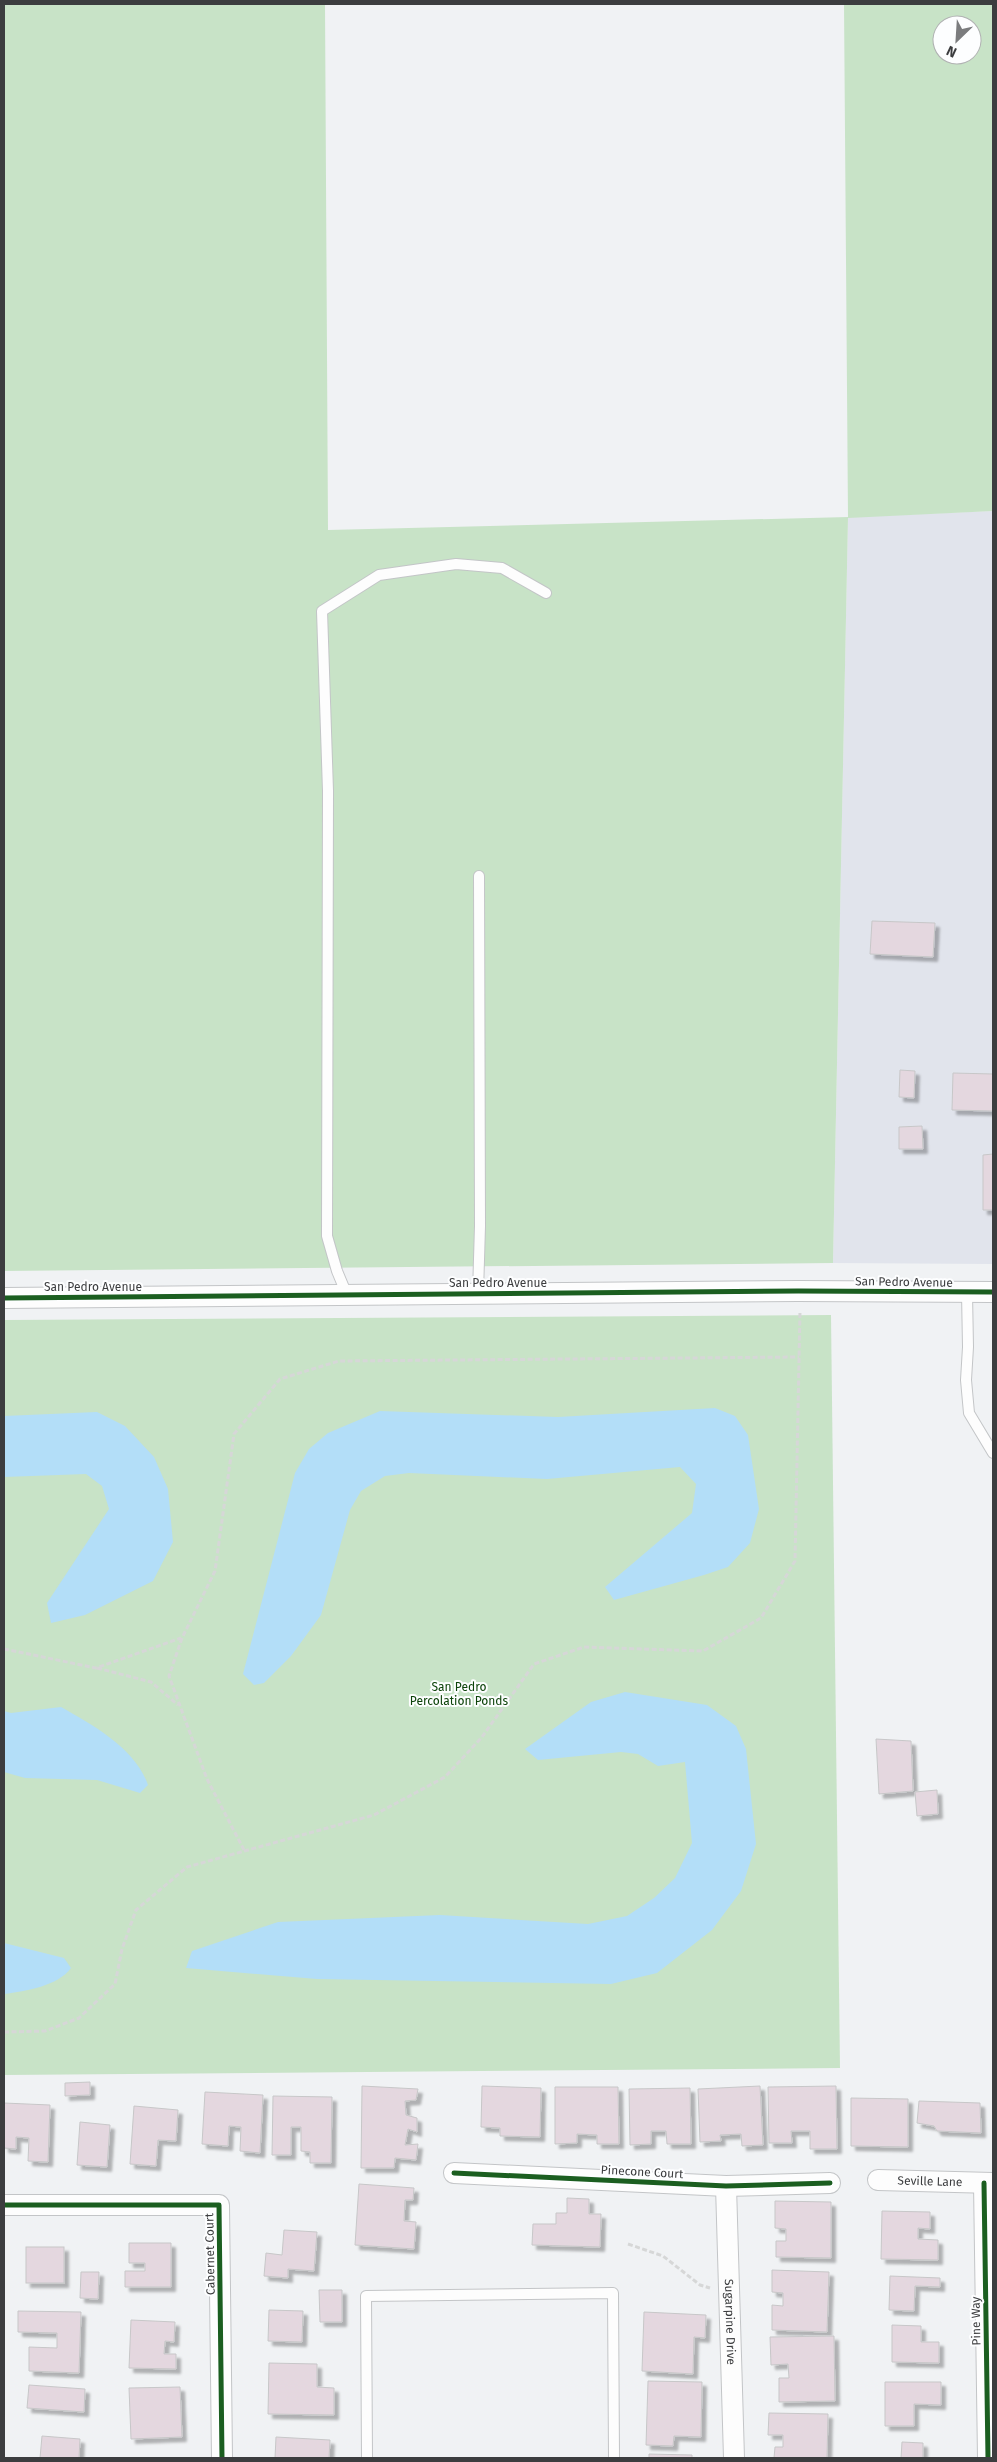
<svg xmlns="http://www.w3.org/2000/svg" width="997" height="2462" font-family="'Fira Sans',sans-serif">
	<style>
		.built { fill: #e1e4ec }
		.green { fill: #c8e3c7; fill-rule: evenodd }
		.water { fill: #b3def8 }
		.building { fill: #e4d7df; stroke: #c7c7c8; filter: url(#shadow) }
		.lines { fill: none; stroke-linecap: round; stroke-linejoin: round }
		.service-casing { stroke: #c3c5c7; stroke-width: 12 }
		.minor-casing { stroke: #c3c5c7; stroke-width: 22 }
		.path { stroke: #d6d7d7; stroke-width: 3; stroke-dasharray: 5 2.5; stroke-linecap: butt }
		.service { stroke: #fdfdfd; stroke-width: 10 }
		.minor { stroke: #fdfdfd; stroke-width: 20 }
		.cycleway-casing { stroke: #fdfeff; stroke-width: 8 }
		.cycleway { stroke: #1b5e20; stroke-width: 5 }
		.labels { text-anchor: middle; stroke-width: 4; stroke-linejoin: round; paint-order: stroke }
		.street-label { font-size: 12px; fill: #3c3d3f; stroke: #fdfeff }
		.park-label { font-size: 12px; fill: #0c4309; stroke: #fdfeff }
	</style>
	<defs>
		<filter id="shadow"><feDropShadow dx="4.5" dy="4.5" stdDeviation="1" flood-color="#0004"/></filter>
	</defs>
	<rect width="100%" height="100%" fill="#f0f2f4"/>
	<polygon class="built" points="993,511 993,1264 833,1263 848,517"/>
	<g class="green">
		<path d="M4,4H325L328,530L848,517L844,4H993V511L848,518L833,1263L4,1271ZM942,25H972V55H942Z"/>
		<polygon points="831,1315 840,2068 4,2075 4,1320"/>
	</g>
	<g class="water">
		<polygon points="715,1408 735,1416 748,1435 759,1509 750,1543 728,1567 704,1575 614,1600 605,1587 692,1513 696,1484 680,1467 547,1479 409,1473 385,1476 361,1491 350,1510 321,1615 291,1656 264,1683 254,1685 243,1674 295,1473 309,1449 328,1433 380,1411 558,1417"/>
		<polygon points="97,1412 125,1426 154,1457 168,1489 173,1542 153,1581 85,1615 51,1623 47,1603 109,1509 102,1486 86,1474 4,1477 4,1416"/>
		<polygon points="625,1692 707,1705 736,1726 746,1749 756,1844 741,1891 712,1930 657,1973 611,1984 317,1979 186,1968 192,1951 278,1922 440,1915 588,1924 627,1916 654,1898 675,1878 692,1843 685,1762 658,1766 638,1754 621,1752 538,1760 525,1749 591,1702"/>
		<path d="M61,1707C93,1725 136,1749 148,1785L140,1793L97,1780L25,1778L4,1772V1711L11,1713Z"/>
		<path d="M4,1943L64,1958L71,1968C58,1986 26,1991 4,1994Z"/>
	</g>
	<g class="building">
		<polygon points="872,921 935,923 933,957 870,954"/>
		<polygon points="900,1070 915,1071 914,1098 899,1097"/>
		<polygon points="953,1073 993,1074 993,1111 952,1110"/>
		<polygon points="922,1126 923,1149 899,1149 899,1127"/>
		<polygon points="993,1154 993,1210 983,1210 983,1155"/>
		<polygon points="876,1739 911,1741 913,1791 879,1794"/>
		<polygon points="937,1790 938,1814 917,1816 915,1792"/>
		<polygon points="90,2082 90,2095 65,2096 65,2083"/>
		<polygon points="362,2086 418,2089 416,2100 405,2101 406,2115 417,2118 417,2132 408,2129 405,2145 418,2144 416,2160 395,2158 394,2168 361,2168"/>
		<polygon points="482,2086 541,2088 540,2137 500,2136 500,2128 481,2127"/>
		<polygon points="760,2086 763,2145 742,2146 741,2134 720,2135 721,2141 700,2142 698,2089"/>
		<polygon points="836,2086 837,2149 810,2149 810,2131 791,2131 792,2143 769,2143 768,2087"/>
		<polygon points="555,2087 618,2087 619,2144 597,2144 597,2135 577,2134 577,2143 555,2144"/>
		<polygon points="690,2088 691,2144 667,2144 666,2131 651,2131 651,2144 630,2145 629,2089"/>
		<polygon points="205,2092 263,2095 260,2153 240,2151 241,2127 229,2126 228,2146 202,2144"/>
		<polygon points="273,2096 332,2097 331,2163 310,2163 310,2152 301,2151 301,2127 291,2127 291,2155 272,2155"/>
		<polygon points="851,2098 908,2099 908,2147 851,2146"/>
		<polygon points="919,2101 980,2103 981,2133 937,2131 934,2126 917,2123"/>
		<polygon points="4,2103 50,2105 48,2162 28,2161 29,2138 16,2137 16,2149 4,2148"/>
		<polygon points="134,2106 178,2110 176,2141 158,2140 156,2166 130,2164"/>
		<polygon points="80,2122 110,2125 107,2167 77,2165"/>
		<polygon points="359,2184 414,2188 413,2200 405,2200 404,2221 416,2222 414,2249 355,2245"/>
		<polygon points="567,2198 589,2199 589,2214 601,2214 600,2247 532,2245 533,2224 556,2224 556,2213 567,2213"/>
		<polygon points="775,2201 831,2202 831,2258 776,2257 776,2241 786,2241 786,2229 775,2228"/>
		<polygon points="882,2211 930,2212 930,2229 918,2228 918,2239 938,2240 938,2260 881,2259"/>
		<polygon points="284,2230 317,2232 314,2271 288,2269 288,2278 264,2276 266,2253 282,2255"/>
		<polygon points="129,2243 171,2243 171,2287 125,2287 125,2271 145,2271 145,2263 129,2263"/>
		<rect x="26" y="2247" width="38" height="36"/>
		<polygon points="772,2270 829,2272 827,2332 772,2330 772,2305 783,2306 783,2293 772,2292"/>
		<polygon points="81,2272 99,2272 98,2299 80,2298"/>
		<polygon points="890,2276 940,2278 940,2287 915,2286 914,2311 889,2310"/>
		<polygon points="319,2290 342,2290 342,2322 320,2322"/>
		<polygon points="269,2310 303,2311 302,2342 268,2341"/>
		<polygon points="18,2311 81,2312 79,2373 29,2371 29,2347 57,2348 57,2333 18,2332"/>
		<polygon points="644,2312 706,2315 705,2338 694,2337 693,2374 642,2371"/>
		<polygon points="131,2320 175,2322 174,2342 165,2341 164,2354 176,2354 176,2369 129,2368"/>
		<polygon points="892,2325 921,2326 921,2342 939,2342 939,2363 892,2362"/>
		<polygon points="834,2336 835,2401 779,2402 779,2378 789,2378 788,2364 771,2365 770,2337"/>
		<polygon points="269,2363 317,2364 317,2387 334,2388 334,2415 268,2414"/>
		<polygon points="648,2381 702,2382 701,2437 674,2436 673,2446 646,2445"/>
		<polygon points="885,2382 941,2382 941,2405 914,2404 914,2426 885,2426"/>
		<polygon points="29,2385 85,2389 84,2412 27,2408"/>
		<polygon points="180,2387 182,2437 131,2439 129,2388"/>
		<polygon points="769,2413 828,2414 827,2458 774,2458 775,2447 783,2447 783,2435 768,2435"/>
		<polygon points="42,2436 80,2439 79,2458 40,2458"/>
		<polygon points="276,2437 330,2440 329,2458 275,2458"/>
		<polygon points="902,2442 923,2443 923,2458 901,2458"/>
		<polygon points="649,2454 692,2455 692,2458 649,2458"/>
	</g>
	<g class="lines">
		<g class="service-casing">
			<g id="service">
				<polyline points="478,1293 480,1226 479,876"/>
				<polyline points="967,1293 968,1347 966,1380 969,1413 993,1453"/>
				<polyline points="347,1295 337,1271 327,1236 328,791 322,611 379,575 456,564 502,568 546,593"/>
				<polyline points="367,2458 366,2296 613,2293 614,2458"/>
			</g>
		</g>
		<g class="minor-casing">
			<g id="minor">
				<polyline points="4,1298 798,1291 993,1292"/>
				<polyline points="454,2173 726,2186 830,2183"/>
				<path id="s1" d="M878,2180L993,2183"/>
				<polyline points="984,2183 988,2458"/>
				<path id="s2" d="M726,2186L734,2458"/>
				<polyline points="4,2205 219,2205 222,2458"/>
			</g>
		</g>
		<g class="path">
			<polyline points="4,1649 96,1668 181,1638"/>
			<polyline points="97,1668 151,1682 178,1705"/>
			<polyline points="244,1850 207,1779 169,1676 182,1638 215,1571 234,1434 280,1379 339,1361 799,1357"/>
			<polyline points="4,2032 45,2031 79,2018 115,1984 122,1949 136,1910 187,1867 374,1815 445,1777 482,1737 534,1664 584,1647 703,1651 761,1618 795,1561 800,1311"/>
			<polyline points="628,2244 663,2256 700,2285 710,2288"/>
		</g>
		<use href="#service" class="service"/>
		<use href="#minor" class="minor"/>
		<g class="cycleway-casing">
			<g id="cycleway">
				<polyline points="4,1298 798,1291 993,1292"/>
				<polyline points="454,2173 726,2186 830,2183"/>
				<polyline points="984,2183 988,2458"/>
				<polyline points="4,2205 219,2205 222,2458"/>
			</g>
		</g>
		<use href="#cycleway" class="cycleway"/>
	</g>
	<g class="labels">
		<g class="street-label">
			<text transform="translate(904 1282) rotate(1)" y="4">San Pedro Avenue</text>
			<text x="498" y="1287">San Pedro Avenue</text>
			<text x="93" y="1291">San Pedro Avenue</text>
			<text transform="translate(642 2172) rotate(3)" y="4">Pinecone Court</text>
			<text dy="4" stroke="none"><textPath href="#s1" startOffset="52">Seville Lane</textPath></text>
			<text transform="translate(210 2254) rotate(-91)" y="4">Cabernet Court</text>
			<text transform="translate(976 2321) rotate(-91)" y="4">Pine Way</text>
			<text dy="4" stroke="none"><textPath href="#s2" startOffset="136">Sugarpine Drive</textPath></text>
		</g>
		<g class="park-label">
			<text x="459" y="1691">San Pedro<tspan x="459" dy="14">Percolation Ponds</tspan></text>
		</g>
	</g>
	<rect width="997" height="2462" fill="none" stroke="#3c3d3f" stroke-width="10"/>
	<g transform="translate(957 40) rotate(205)"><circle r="24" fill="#fdfeff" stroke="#b0b1b2"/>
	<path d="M0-4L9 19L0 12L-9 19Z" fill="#7b7c7e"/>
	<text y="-8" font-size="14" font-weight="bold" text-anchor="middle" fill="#3c3d3f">N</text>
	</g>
</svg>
